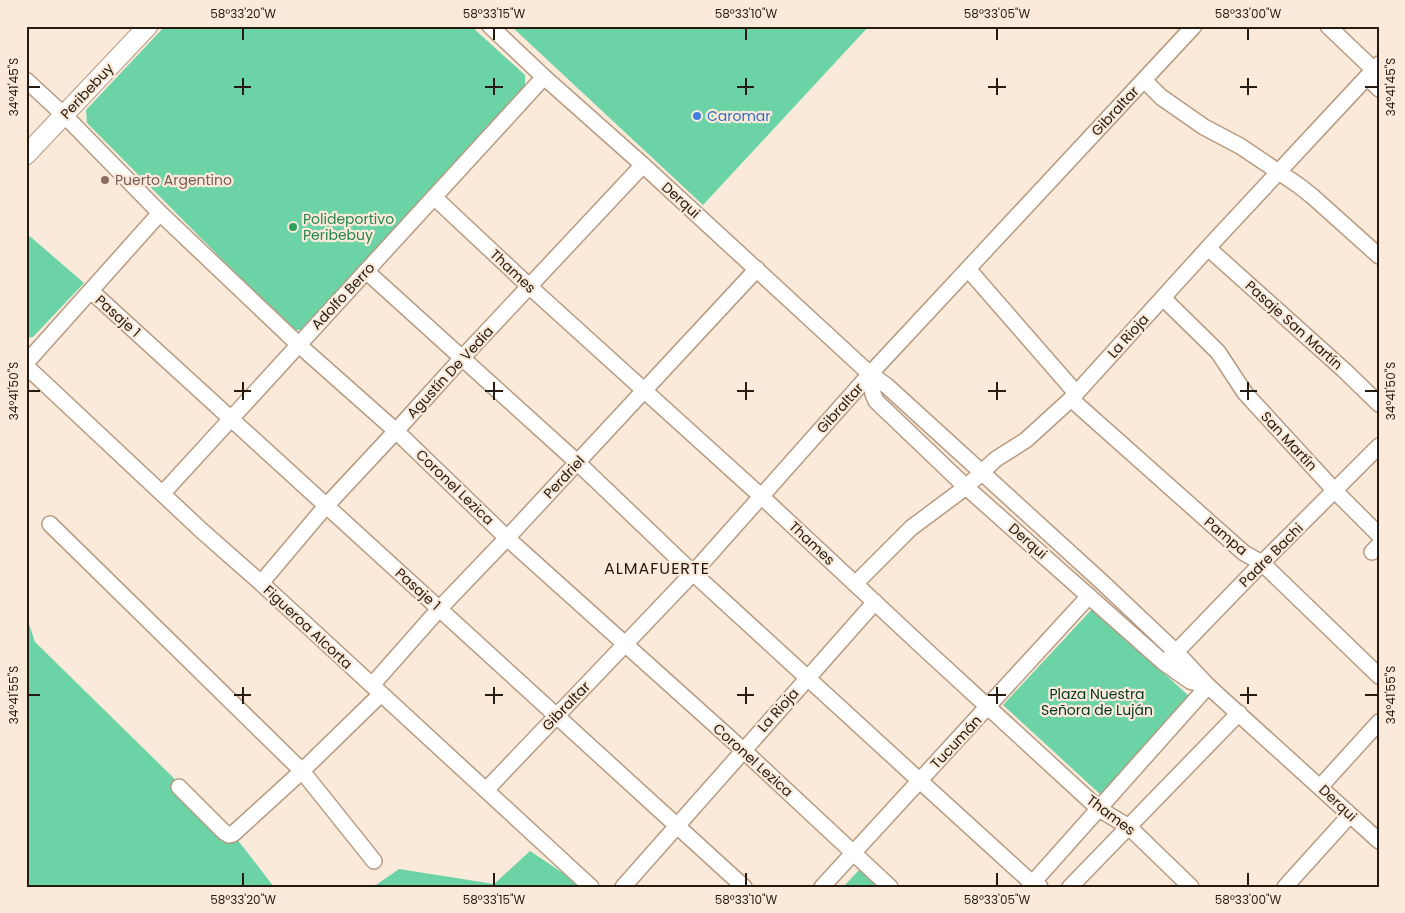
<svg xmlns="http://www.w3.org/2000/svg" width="1405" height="913" font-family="Poppins,sans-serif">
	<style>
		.green { fill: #6bd3a6 }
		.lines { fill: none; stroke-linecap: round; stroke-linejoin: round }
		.minor-casing { stroke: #b69b82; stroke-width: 18 }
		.tertiary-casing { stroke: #b69b82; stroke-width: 21 }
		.minor { stroke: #fff; stroke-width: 15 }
		.tertiary { stroke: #fff; stroke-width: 19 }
		.ticks { fill: none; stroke: #251b11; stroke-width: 2 }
		.shop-dot { fill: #3f7fe0; stroke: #fbeada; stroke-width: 2 }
		.education-dot { fill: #8d6e63; stroke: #fbeada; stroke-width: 2 }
		.leisure-dot { fill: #2e9e5b; stroke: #fbeada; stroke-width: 2 }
		.labels { text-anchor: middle; stroke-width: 4.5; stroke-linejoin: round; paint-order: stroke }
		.street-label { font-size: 14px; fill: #251b11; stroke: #fbeada }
		.shop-label { font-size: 14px; fill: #366cbe; stroke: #fbeada; text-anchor: start }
		.education-label { font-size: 14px; fill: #785e54; stroke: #fbeada; text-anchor: start }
		.leisure-label { font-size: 14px; fill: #27864d; stroke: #fbeada; text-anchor: start }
		.park-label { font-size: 14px; fill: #043624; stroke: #fbeada }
		.quarter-label { font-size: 16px; letter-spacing: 1px; fill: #251b11; stroke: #fbeada }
		.neatline { fill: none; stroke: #251b11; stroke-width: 2 }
		.ticks-label { font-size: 12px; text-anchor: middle; fill: #251b11 }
	</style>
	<rect width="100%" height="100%" fill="#fbeada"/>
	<g class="green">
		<polygon points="165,26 471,26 525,75 525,87 301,330 292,330 87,123 86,110"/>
		<polygon points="511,26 869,26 703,205"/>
		<polygon points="26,233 84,283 33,337 26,338"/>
		<polygon points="1093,608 1191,698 1101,795 1003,705"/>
		<polygon points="26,615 35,642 240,843 274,887 26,887"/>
		<polygon points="530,851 584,887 373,887 399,869 494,884"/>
		<polygon points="862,867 884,887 843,887"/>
	</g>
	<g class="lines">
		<g class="minor-casing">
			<g id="minor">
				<polyline points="490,26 544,77 643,165 870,374 887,386 1103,583 1176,652 1208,686 1379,841"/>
				<polyline points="1328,26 1374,70"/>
				<polyline points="1367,77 1379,89"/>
				<polyline points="26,80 65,116 160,213 299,345 396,431 507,538 743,750 890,887"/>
				<polyline points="1144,80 1161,97 1204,127 1240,146 1298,185 1312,196 1379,256"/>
				<polyline points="434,197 530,287 762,497 927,651 1099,809 1129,827 1191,887"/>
				<polyline points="1208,248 1345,371 1379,404"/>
				<polyline points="968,269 1076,393"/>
				<polyline points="366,271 577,462 693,573 920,781 1032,883 1040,887"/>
				<polyline points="91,291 744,887"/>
				<polyline points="1163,298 1218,352 1245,393 1335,491 1379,535"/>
				<polyline points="26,363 160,213"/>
				<polyline points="26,366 202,531 261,583 591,887"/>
				<polyline points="870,374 873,394 876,401 966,487 1163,662 1190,681 1207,686"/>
				<polyline points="1071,399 1244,553 1262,563 1379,676"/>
				<polyline points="163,493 544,77"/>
				<polyline points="50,524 302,771 381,694"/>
				<polyline points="1372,552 1379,545"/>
				<polyline points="261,583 326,506 396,431 462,358 643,165"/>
				<polyline points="855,584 911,528 966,487 996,459 1026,440 1071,399 1217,238 1379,64"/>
				<polyline points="1170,657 1176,652 1262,563 1379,446"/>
				<polyline points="372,685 440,608 507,538 757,269"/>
				<polyline points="179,787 224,832 229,835 233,834 302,771 374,861"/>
				<polyline points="1320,787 1379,722"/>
				<polyline points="486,790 693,573 870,374 1194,26"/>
				<polyline points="623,887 875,602"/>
				<polyline points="822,887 1089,596"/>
				<polyline points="1029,887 1208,686"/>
				<polyline points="1070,887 1239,713"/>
				<polyline points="1285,887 1350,815"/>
			</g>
		</g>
		<g class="tertiary-casing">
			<polyline id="tertiary" points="26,155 148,26"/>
		</g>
		<use href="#minor" class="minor"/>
		<use href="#tertiary" class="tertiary"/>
	</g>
	<path class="ticks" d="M243,28V40M494,28V40M746,28V40M997,28V40M1248,28V40M243,78V95M494,78V95M746,78V95M997,78V95M1248,78V95M28,87H40M234,87H251M485,87H503M737,87H754M988,87H1006M1240,87H1257M1365,87H1378M243,382V400M494,382V400M746,382V400M997,382V400M1248,382V400M28,391H40M234,391H251M485,391H503M737,391H754M988,391H1006M1240,391H1257M1365,391H1378M243,687V704M494,687V704M746,687V704M997,687V704M1248,687V704M28,695H40M234,695H251M485,695H503M737,695H754M988,695H1006M1240,695H1257M1365,695H1378M243,873V886M494,873V886M746,873V886M997,873V886M1248,873V886"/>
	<circle class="shop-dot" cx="697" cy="116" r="5"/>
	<circle class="education-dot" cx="105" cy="180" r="5"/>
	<circle class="leisure-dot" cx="293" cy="227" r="5"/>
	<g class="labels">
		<g class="street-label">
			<text transform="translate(87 91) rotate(-47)" y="5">Peribebuy</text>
			<text transform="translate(1115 111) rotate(-47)" y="5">Gibraltar</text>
			<text transform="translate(681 200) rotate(42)" y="5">Derqui</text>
			<text transform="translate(513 271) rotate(43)" y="5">Thames</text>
			<text transform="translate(343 296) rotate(-47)" y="5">Adolfo Berro</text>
			<text transform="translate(118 316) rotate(42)" y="5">Pasaje 1</text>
			<text transform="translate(1294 325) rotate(42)" y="5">Pasaje San Martín</text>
			<text transform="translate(1128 336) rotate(-48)" y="5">La Rioja</text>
			<text transform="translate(450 372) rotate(-47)" y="5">Agustín De Vedia</text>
			<text transform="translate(840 408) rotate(-48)" y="5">Gibraltar</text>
			<text transform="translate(1289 441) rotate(47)" y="5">San Martín</text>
			<text transform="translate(564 477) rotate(-47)" y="5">Perdriel</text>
			<text transform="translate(455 487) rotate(44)" y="5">Coronel Lezica</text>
			<text transform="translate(1226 536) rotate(40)" y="5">Pampa</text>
			<text transform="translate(1028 541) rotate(41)" y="5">Derqui</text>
			<text transform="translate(812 543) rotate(43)" y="5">Thames</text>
			<text transform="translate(1271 555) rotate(-45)" y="5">Padre Bachi</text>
			<text transform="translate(418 589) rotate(42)" y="5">Pasaje 1</text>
			<text transform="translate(308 627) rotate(43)" y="5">Figueroa Alcorta</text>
			<text transform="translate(566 706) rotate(-46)" y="5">Gibraltar</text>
			<text transform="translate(778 710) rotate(-48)" y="5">La Rioja</text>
			<text transform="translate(956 742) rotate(-47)" y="5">Tucumán</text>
			<text transform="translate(753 760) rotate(42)" y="5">Coronel Lezica</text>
			<text transform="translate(1338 803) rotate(43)" y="5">Derqui</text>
			<text transform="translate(1111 815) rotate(37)" y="5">Thames</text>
		</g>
		<g class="shop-label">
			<text x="707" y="121">Caromar</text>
		</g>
		<g class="education-label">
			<text x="115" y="185">Puerto Argentino</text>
		</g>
		<g class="leisure-label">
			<text x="303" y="224">Polideportivo<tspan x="303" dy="16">Peribebuy</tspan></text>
		</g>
		<g class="park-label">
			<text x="1097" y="699">Plaza Nuestra<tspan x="1097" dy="16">Señora de Luján</tspan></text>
		</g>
		<g class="quarter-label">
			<text x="657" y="574">ALMAFUERTE</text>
		</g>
	</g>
	<rect width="1405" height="913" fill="none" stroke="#fbeada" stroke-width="55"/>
	<rect x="28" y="28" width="1350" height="858" class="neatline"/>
	<g class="ticks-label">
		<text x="243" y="18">58°33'20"W</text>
		<text x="494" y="18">58°33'15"W</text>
		<text x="746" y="18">58°33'10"W</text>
		<text x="997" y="18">58°33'05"W</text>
		<text x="1248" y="18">58°33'00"W</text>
		<text transform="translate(14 87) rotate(-90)" y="4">34°41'45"S</text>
		<text transform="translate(1391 87) rotate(-90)" y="4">34°41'45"S</text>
		<text transform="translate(14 391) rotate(-90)" y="4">34°41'50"S</text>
		<text transform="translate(1391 391) rotate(-90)" y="4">34°41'50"S</text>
		<text transform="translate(14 695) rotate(-90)" y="4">34°41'55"S</text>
		<text transform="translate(1391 695) rotate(-90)" y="4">34°41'55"S</text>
		<text x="243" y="904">58°33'20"W</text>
		<text x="494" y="904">58°33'15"W</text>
		<text x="746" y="904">58°33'10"W</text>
		<text x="997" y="904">58°33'05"W</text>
		<text x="1248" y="904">58°33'00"W</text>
	</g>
</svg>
